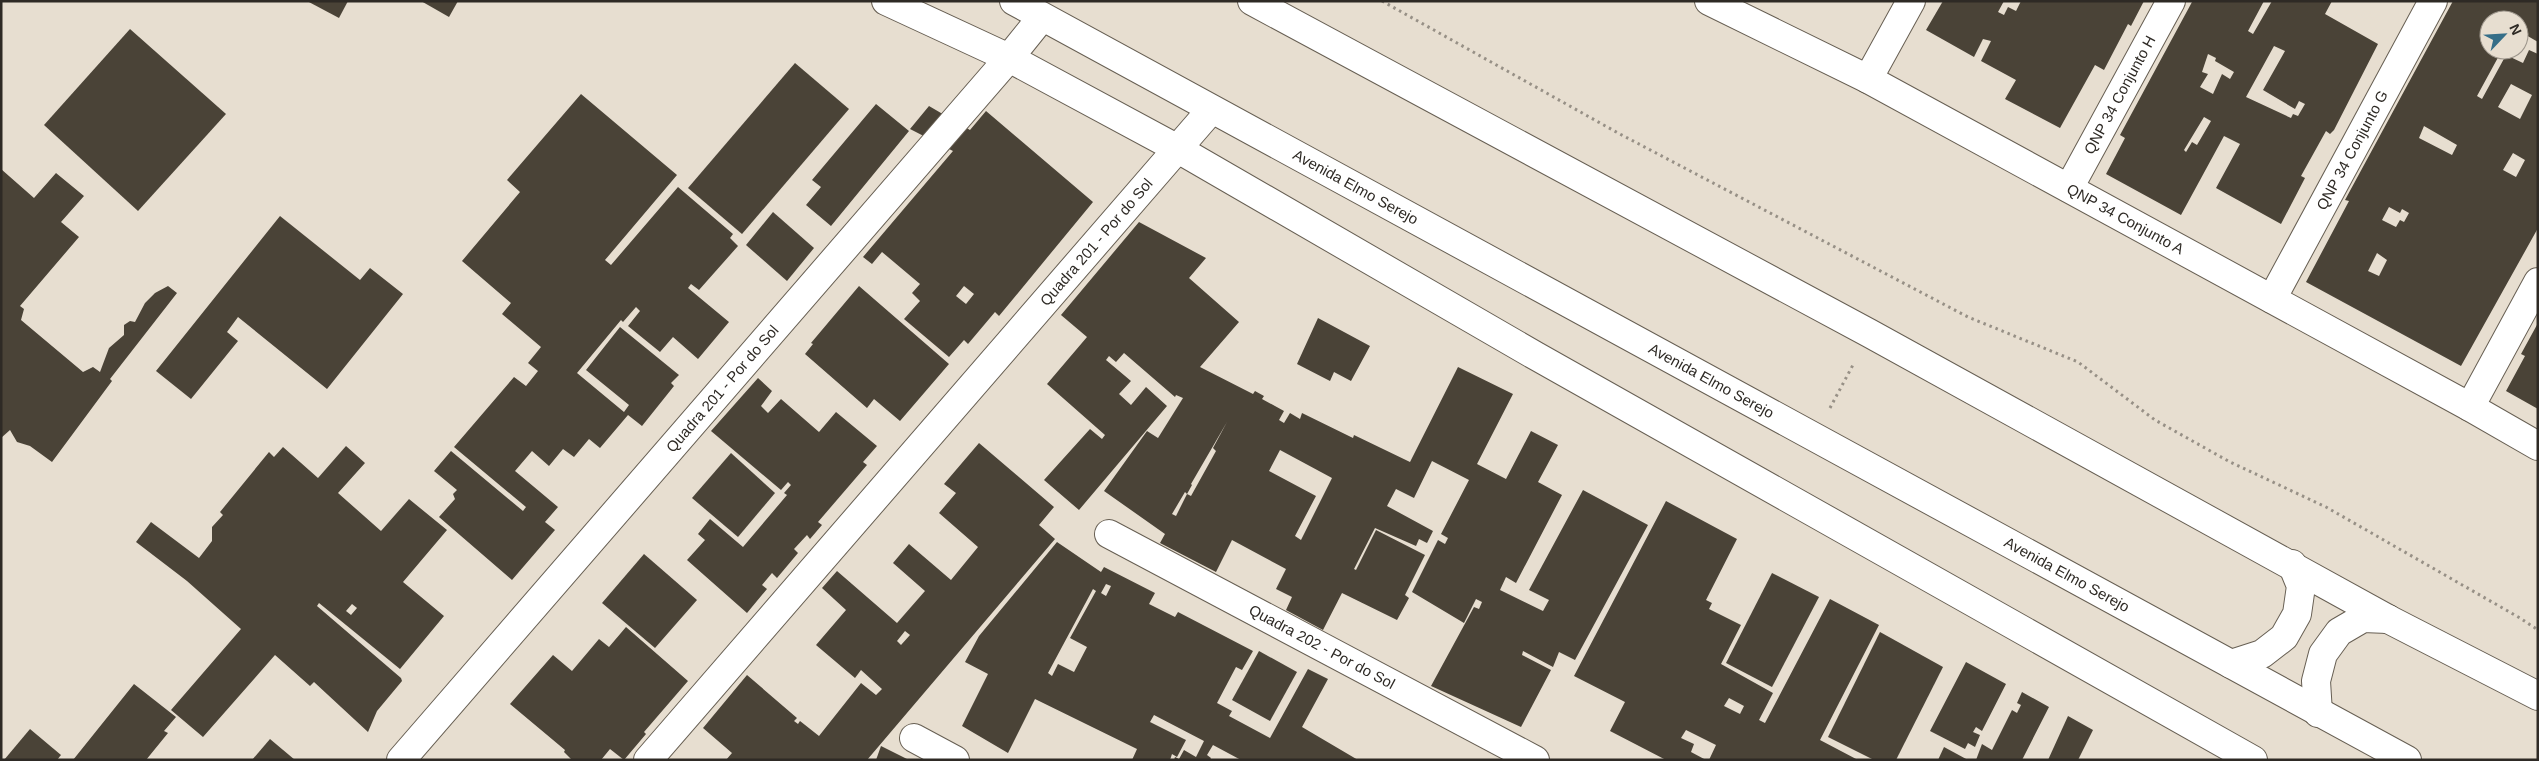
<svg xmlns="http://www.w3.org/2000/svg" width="2539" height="761" font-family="Arial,sans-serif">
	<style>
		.building { fill: #4a4337; fill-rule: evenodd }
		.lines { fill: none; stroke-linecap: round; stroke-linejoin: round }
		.street-casing { stroke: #675f53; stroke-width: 30 }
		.secondary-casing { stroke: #675f53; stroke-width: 30 }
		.path { stroke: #979086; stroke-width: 3; stroke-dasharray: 2.5 4; stroke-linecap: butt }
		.street { stroke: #fff; stroke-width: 28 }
		.secondary { stroke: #fff; stroke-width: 28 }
		.labels { text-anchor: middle; stroke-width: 5; stroke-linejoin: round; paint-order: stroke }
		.street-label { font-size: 15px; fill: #2e2a25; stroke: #e7ded0 }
	</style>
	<rect width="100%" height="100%" fill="#e7ded0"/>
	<g class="building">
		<polygon points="307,1 348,1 339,18"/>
		<polygon points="421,1 458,1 449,17"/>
		<polygon points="1943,1 2004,1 1998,12 2004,15 2008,7 2016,11 2021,1 2144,1 2131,26 2128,24 2104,70 2095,65 2060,128 2005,99 2016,80 1981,61 1991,41 1983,39 1974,57 1926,30"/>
		<path d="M2264,1L2248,31L2253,34L2272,1H2332L2325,14L2378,44L2334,130L2330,134L2326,131L2301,176L2305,178L2281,224L2216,188L2240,144L2224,136L2181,215L2106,174L2125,138L2120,135L2192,2ZM2274,46L2285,51L2263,90L2295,109L2299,101L2305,104L2298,116L2293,114L2291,118L2246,97ZM2208,54L2216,58L2215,61L2234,72L2230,79L2222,74L2213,94L2200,87L2208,74L2202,72ZM2204,117L2211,121L2197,145L2192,142L2186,152L2184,150Z"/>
		<path d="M2453,1H2538V42L2519,31V20H2489V50H2510L2507,55L2501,52L2477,96L2482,99L2506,55L2523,63L2529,50L2538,54V228L2461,366L2306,282L2349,201L2345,200ZM2511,84L2532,95L2520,119L2498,107ZM2424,126L2457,145L2452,155L2419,138ZM2513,153L2525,160L2516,177L2503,170ZM2389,207L2400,213L2402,209L2409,213L2404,222L2400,220L2396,227L2382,220ZM2377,253L2387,260L2379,276L2368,271Z"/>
		<polygon points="130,29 226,114 138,211 44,125"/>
		<polygon points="795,63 849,109 742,234 688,188"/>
		<polygon points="581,94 677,175 605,260 611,265 678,187 733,234 730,238 738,246 699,290 691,284 688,288 729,322 698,359 673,337 660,352 628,326 640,311 636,307 623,322 621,320 577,373 624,412 629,405 586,370 620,327 679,375 671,383 674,386 642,426 628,415 600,448 589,439 574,457 563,449 549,466 532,451 515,471 558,507 545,522 555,530 512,580 439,517 455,499 453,494 457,490 434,471 451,451 523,511 526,507 454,447 514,377 526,386 538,371 528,363 541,347 502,314 511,303 462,261 520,192 507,180"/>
		<polygon points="876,104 909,131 831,226 806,205 821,187 812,180"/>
		<path d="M929,106L970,130L986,111L1093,202L999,316L995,312L968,344L964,340L949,357L904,319L920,301L912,293L920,284L882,252L872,264L863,257L953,151L910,129ZM964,286L974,294L966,304L956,296Z"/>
		<polygon points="1,169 34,198 56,173 84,196 61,222 79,237 20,306 24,309 21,320 83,372 93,367 100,372 109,348 124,335 124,325 130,321 135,322 145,303 155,293 168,286 177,293 110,379 112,381 52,462 30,446 17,442 10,430 1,438"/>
		<polygon points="773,212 814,248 787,281 746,245"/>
		<polygon points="280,216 360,280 370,268 403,294 327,389 238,317 227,332 238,341 191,399 156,371"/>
		<path d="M1139,222L1206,258L1189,278L1239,322L1200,367L1253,394L1255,391L1264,396L1262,399L1284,411L1279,420L1284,423L1290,413L1300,419L1302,413L1353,438L1354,435L1410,462L1458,367L1513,394L1477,464L1506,479L1531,431L1558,445L1538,482L1562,495L1516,583L1506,577L1500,590L1543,611L1549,600L1529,590L1583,490L1648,525L1575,660L1559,652L1553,667L1523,651L1522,655L1551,670L1521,727L1431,686L1474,607L1479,609L1482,602L1476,599L1464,623L1412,592L1438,540L1445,544L1448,538L1441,534L1469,480L1432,461L1414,498L1396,489L1387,506L1433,531L1427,543L1419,539L1416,546L1375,528L1354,569L1356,570L1376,530L1425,555L1405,595L1409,598L1397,620L1342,593L1323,630L1286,610L1292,597L1276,589L1286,569L1232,540L1216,572L1160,543L1165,534L1104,491L1147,431L1158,438L1183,398L1176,395L1175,397L1124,353L1116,362L1109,356L1106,360L1131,381L1119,394L1131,405L1146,387L1167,406L1079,510L1044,480L1090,429L1102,439L1105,435L1047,384L1087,337L1061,315ZM1227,422L1213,448L1216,451L1191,496L1187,494L1192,485L1191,484ZM1280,450L1332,478L1301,540L1295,536L1316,496L1269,471ZM1185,492L1187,494L1176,516L1172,514Z"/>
		<polygon points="859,286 949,364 900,421 874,399 867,408 805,354 813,344 811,343"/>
		<polygon points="1318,318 1370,346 1351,381 1334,372 1330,381 1297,364"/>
		<polygon points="2538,323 2538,409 2506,391 2525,356 2521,354"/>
		<polygon points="758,378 772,391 761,406 768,413 781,399 819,432 836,412 877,446 863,462 867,465 818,522 822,525 810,539 807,535 794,549 798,553 777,578 772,573 762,585 767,589 747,613 687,560 705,540 698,534 710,519 743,547 787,495 784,493 791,485 788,482 781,490 711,431"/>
		<path d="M979,443L1054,507L1039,525L1055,539L867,760H726L732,753L703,728L747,675L797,718L794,721L798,724L800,721L819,736L861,683L876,695L882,689L861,670L855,678L816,645L846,610L822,588L837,571L897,623L925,591L893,563L909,544L951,580L978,547L939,513L956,493L944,484ZM905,631L910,635L901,645L897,641Z"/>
		<path d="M346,446L365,463L338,493L381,531L409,499L447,530L403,582L444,616L400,669L319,603L317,606L401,678L402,681L377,711L368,732L314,682L310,686L275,655L203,737L171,710L241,629L187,581L136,542L151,522L199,558L212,541V527L223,515L220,512L269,452L274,457L283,447L318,478ZM352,604L357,608L351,615L346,611Z"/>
		<polygon points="731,453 775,493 738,537 692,498"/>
		<path d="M1666,501L1737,539L1706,600L1712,603L1709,609L1741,625L1721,664L1773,693L1759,720L1765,723L1830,599L1879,625L1820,740L1858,760H1709L1716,745L1686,730L1681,738L1694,744L1691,752L1706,760H1666L1610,731L1625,702L1574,676ZM1729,698L1744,706L1740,714L1724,706Z"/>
		<path d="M1057,542L1101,572L1104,567L1155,593L1149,604L1175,617L1178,612L1253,651L1242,670L1236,667L1217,703L1232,711L1229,716L1270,738L1308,669L1328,679L1302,727L1358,760H1241L1213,745L1207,755L1211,758L1210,760H1174L1175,757L1179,759L1184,750L1196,757L1204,741L1154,715L1150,722L1186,740L1177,757L1172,754L1170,760H1132L1137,749L1035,699L1008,753L962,726L988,674L965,662L979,636ZM1106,584L1111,586L1106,596L1101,593ZM1093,589L1096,591L1070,638L1087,647L1074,672L1058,664L1052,676L1048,673Z"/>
		<polygon points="644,554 697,600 655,648 602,603"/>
		<polygon points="1772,573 1819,597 1772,687 1726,663"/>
		<polygon points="626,627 688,681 644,732 646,734 624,760 610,749 601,760 572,760 564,752 565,750 510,704 553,655 572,671 599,639 609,647"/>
		<polygon points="1880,632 1943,667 1896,760 1874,760 1828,737"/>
		<polygon points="1259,651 1297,672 1270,721 1232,700"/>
		<polygon points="1966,662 2006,684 1982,731 1976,727 1973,732 1980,735 1975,747 1968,743 1965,749 1930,731"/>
		<polygon points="134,684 176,717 164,731 168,733 146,760 73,760"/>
		<polygon points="2022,692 2049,707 2022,760 1976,760 1982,744 1992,750 2012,710 2017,713 2021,705 2017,703"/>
		<polygon points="2068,716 2093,730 2078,760 2048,760"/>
		<polygon points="30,729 61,755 57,760 4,760"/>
		<polygon points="270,739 295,760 252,760"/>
		<polygon points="881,746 909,760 876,760"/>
		<polygon points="1944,747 1968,760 1938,760"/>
	</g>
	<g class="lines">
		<g class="street-casing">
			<g id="street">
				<polyline points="886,1 1009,58 1178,149 1536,356 2253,760"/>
				<polyline points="1868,79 1911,1"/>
				<path id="s1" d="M2069,188L2171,1"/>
				<path id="s2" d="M2272,299L2433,1"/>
				<polyline points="2470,407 2538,282"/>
				<path id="s3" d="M1109,534L1535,760"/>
				<polyline points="914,738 955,760"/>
				<path id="s4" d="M401,760L1009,58L1042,17"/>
				<path id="s5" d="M648,760L1211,110"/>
			</g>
		</g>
		<g class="secondary-casing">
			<g id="secondary">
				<path id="s6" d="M1014,1L2407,760"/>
				<polyline points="1252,1 1869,333 2388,619 2538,696"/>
				<path id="s7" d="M1709,1L1868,79L2470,407L2538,446"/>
				<polyline points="2231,664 2262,654 2284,637 2297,614 2301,586 2292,564"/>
				<polyline points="2318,713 2316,681 2323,654 2339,632 2363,618 2388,619"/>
			</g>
		</g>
		<g class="path">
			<polyline points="1382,1 1618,133 1968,317 2078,362 2155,420 2230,462 2326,507 2520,618 2538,630"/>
			<polyline points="1830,408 1854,363"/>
		</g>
		<use href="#street" class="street"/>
		<use href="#secondary" class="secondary"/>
	</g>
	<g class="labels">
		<g class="street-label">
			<text dy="5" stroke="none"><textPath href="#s1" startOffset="106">QNP 34 Conjunto H</textPath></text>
			<text dy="5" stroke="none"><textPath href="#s2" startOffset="169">QNP 34 Conjunto G</textPath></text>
			<text dy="5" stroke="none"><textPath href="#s6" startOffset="389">Avenida Elmo Serejo</textPath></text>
			<text dy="5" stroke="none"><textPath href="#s7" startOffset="470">QNP 34 Conjunto A</textPath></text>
			<text dy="5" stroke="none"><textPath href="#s5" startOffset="685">Quadra 201 - Por do Sol</textPath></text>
			<text dy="5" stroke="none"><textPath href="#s6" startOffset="794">Avenida Elmo Serejo</textPath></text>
			<text dy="5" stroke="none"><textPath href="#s4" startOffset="491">Quadra 201 - Por do Sol</textPath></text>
			<text dy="5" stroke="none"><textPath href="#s6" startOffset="1199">Avenida Elmo Serejo</textPath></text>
			<text dy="5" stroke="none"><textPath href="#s3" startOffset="241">Quadra 202 - Por do Sol</textPath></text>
		</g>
	</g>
	<rect width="2539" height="761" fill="none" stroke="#2e2a25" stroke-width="5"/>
	<g transform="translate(2504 35) rotate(65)"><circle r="24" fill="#e7ded0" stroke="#9d968c"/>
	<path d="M0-4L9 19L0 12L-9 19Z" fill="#356e88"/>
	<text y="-8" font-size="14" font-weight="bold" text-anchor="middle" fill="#2e2a25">N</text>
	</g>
</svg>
